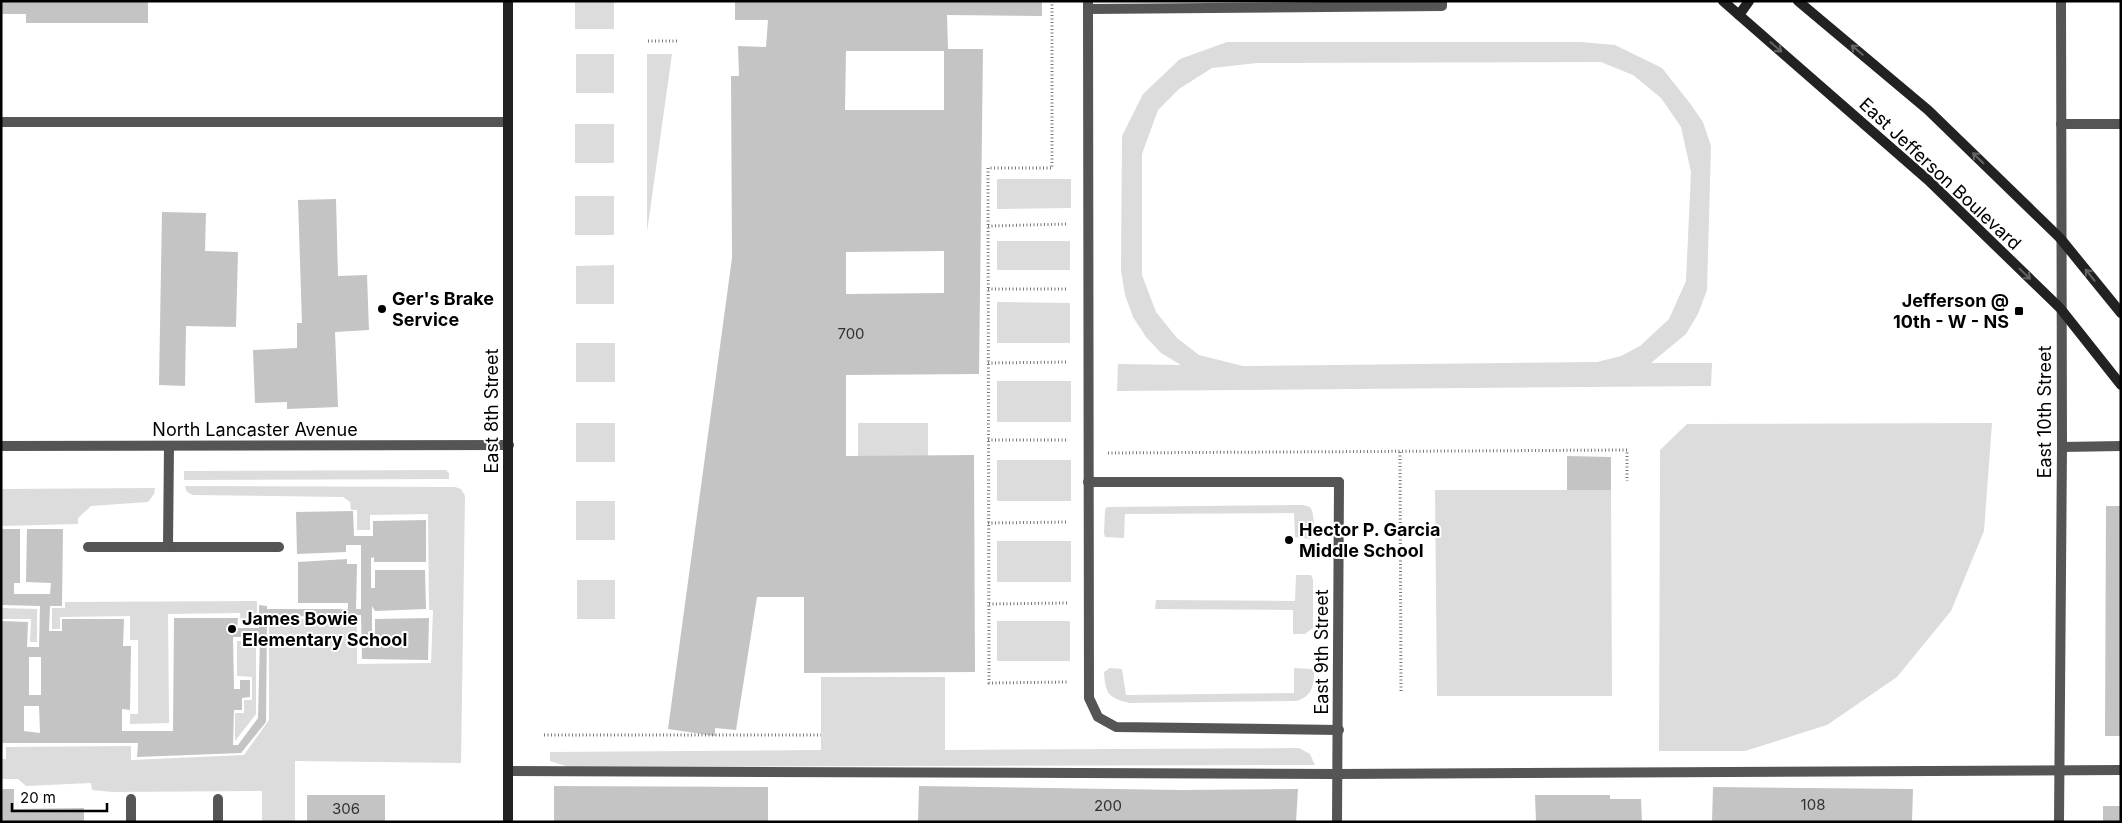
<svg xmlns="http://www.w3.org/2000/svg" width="2122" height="823" font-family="Inter,sans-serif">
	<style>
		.green { fill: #dcdcdc; fill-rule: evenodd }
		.building { fill: #c4c4c4; fill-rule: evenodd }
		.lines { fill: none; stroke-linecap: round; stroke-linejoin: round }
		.path { stroke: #777; stroke-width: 3; stroke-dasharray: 1 2.5; stroke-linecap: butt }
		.lane { stroke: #555; stroke-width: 10 }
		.street { stroke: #555; stroke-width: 10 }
		.secondary { stroke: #222; stroke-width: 10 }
		.oneway { stroke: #646464 }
		.poi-dot { fill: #000; stroke: #fff; stroke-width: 2 }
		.labels { text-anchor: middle; stroke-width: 4; stroke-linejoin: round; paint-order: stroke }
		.number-label { font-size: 15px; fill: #313131 }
		.street-label { font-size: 18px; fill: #000; stroke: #fff }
		.poi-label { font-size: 18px; font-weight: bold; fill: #000; stroke: #fff; text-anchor: start }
	</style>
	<rect width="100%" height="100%" fill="#fff"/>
	<g class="green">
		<rect x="575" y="1" width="39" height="28"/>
		<path d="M1227,42H1580L1615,45L1662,68L1689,102L1703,122L1711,146L1707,290L1698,314L1686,334L1651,363H1712L1711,386L1117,391L1118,364L1181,365L1161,353L1146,337L1133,317L1125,295L1121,270L1122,136L1143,94L1180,59ZM1601,62L1633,75L1661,98L1681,127L1691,172L1686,281L1669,319L1640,346L1621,356L1597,362L1243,366L1199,355L1177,338L1156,312L1142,275V154L1158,110L1179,89L1212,68L1257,63Z"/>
		<rect x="576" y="54" width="38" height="39"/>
		<polygon points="647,54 672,54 647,232"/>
		<rect x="575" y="124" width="39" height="39"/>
		<polygon points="997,179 1071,179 1071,208 997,209"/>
		<rect x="575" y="196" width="39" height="39"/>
		<rect x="997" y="241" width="73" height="29"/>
		<polygon points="614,265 614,304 576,304 576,266"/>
		<polygon points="997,302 1070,303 1070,343 997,343"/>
		<rect x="576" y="343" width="39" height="39"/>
		<rect x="997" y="381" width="74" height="41"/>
		<rect x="576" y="423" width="39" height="39"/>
		<rect x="858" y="423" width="70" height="33"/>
		<polygon points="1992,423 1984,531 1951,611 1897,677 1827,725 1745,751 1659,751 1660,450 1687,424"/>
		<rect x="997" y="460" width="74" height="41"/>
		<polygon points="446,470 449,473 449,479 184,480 184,471"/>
		<polygon points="185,486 455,487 461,489 465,496 461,763 295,761 295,822 262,822 262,791 113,792 92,790 91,783 26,786 18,779 1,779 1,759 6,759 6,747 131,746 131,760 244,755 269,720 269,620 357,618 357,664 431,663 433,610 429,610 428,514 370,515 370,530 357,530 357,510 351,510 350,502 343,497 193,495 187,492"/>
		<polygon points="155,488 154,494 148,502 91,506 78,518 78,524 1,526 1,489"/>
		<polygon points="1435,490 1611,490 1612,696 1437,696"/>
		<rect x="576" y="501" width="39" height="39"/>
		<path d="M1303,505L1310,507C1315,514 1315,532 1310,539L1295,537L1294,513L1125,514L1124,538L1105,537L1104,533L1105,510L1107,507Z"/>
		<rect x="997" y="541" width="74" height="41"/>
		<polygon points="1296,575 1311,575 1313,580 1313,628 1305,634 1293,634 1293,610 1155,609 1156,600 1295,601"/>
		<rect x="577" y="580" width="38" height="39"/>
		<polygon points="257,601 257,624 241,624 240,613 168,614 169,723 130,724 130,714 138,714 138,640 130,640 130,616 60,617 60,629 52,629 52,608 65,608 65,602"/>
		<polygon points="1,608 37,609 37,642 30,642 31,619 1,619"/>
		<rect x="997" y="621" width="73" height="40"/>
		<polygon points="237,641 256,641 256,714 235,741 235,713 244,713 244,700 252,700 252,677 237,676"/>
		<path d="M1110,668L1122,669L1126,695L1294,693V668L1311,669L1314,672C1314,687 1311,697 1296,701L1130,703C1109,698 1105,694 1104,672Z"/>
		<polygon points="821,677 945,677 945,750 1299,748 1310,754 1315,765 569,767 550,761 550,752 821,750"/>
	</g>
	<g class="building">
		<polygon points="1,1 148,1 148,23 26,23 26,14 1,14"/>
		<path d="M735,1H1042V16L947,15L948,49H983L979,374L846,375V456L974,455L975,672L804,673V597H757L736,730L715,728V736L668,729L732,258L731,76H739L738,46L766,47L768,20H735ZM846,51H944V110H845ZM944,251V293L846,294V252Z"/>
		<polygon points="336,199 338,276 367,275 369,330 335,332 338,407 287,409 287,402 255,403 253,350 297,348 297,323 302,323 298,200"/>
		<polygon points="162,212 206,213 205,251 238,252 236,327 186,326 185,386 159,385"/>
		<polygon points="1567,456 1611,457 1611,490 1567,490"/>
		<polygon points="2106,506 2121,506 2121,736 2105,736"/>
		<path d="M353,511L354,536H373V521L426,520V562H374V557L371,558V588H375V570H425L426,609L375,611L372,606V641L375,640V619L429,618L428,660L362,659L361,615L267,617L266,722L241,753L137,757L138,743H1V621L28,622L27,647H39L40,606L1,605V529H20V583H14V594H50L51,583L26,582L27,529H63L62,606H50L49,631H62V619H124L123,646H131L130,710L122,709V731H173L174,618H238L237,628H259V605L267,606V609H348V603H298V562L347,559V564H357L356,609H361V545H346V552L297,554L296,512ZM233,637H260L258,718L238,745H233L234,710H242V698L250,697V680H240V689H234ZM29,657H41V695H29ZM24,706H39L40,733L24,731Z"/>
		<polygon points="554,786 768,787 768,822 554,822"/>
		<polygon points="919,786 1180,790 1298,789 1296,822 918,822"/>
		<polygon points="1713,787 1913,789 1912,822 1712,822"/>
		<polygon points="1,789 14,789 14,809 84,808 84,822 1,822"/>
		<rect x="307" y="795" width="78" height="27"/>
		<polygon points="1535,795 1610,795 1610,799 1641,799 1642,822 1536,822"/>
		<rect x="2103" y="806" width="18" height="16"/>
	</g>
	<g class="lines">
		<g class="path">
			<polyline points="1052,1 1052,168 988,168 989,683 1068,682"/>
			<polyline points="648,41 678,41"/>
			<polyline points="988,226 1068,224"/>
			<polyline points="988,289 1068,289"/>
			<polyline points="988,363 1068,362"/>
			<polyline points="988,440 1067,440"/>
			<polyline points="1400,452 1401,692"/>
			<polyline points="1108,453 1627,450 1627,481"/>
			<polyline points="988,523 1068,522"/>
			<polyline points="989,604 1068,603"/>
			<polyline points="544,735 821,735"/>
		</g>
		<g class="lane">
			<polyline points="1088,1 1089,698 1098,717 1116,727 1339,730"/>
			<polyline points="1088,9 1442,6 1442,1"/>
			<polyline points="1,122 507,122"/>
			<polyline points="2061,124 2121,124"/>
			<polyline points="1088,482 1339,482"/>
			<polyline points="88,547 279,547"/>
			<polyline points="168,547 169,446"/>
			<polyline points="508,771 1337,774 2121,770"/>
			<polyline points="131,799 131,822"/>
			<polyline points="218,799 218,822"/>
		</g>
		<g class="street">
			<polyline points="1,446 509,445"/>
			<polyline points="2062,447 2121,446"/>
			<polyline points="1337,822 1339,482"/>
			<polyline points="2059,822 2062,447 2061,1"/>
		</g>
		<g class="secondary">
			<polyline points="508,1 508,822"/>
			<polyline points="1723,1 1928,180 2060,308 2121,385"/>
			<polyline points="1798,1 1928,110 2060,238 2121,313"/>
			<polyline points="1739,15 1749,1"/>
		</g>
	</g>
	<defs><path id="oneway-shaft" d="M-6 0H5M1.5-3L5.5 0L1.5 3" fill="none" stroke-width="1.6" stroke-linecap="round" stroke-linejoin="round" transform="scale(1.25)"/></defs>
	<g class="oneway">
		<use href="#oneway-shaft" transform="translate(1776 47) rotate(41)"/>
		<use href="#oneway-shaft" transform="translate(1857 50) rotate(-140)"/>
		<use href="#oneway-shaft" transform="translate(1978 158) rotate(-136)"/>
		<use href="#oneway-shaft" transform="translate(2025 274) rotate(44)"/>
		<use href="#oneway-shaft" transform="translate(2090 275) rotate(-129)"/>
	</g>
	<g class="poi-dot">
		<circle cx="382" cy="309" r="5"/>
		<rect x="2014" y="306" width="10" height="10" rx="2.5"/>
		<circle cx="1289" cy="540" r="5"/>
		<circle cx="232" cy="629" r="5"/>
	</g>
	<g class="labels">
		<g class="number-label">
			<text x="851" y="339">700</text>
			<text x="1813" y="810">108</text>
			<text x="1108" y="811">200</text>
			<text x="346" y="814">306</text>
		</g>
		<g class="street-label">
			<text transform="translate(1940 174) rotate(43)" y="6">East Jefferson Boulevard</text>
			<text transform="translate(492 411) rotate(-90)" y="6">East 8th Street</text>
			<text transform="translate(2045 412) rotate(-90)" y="6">East 10th Street</text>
			<text x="255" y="436">North Lancaster Avenue</text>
			<text transform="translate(1322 652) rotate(-90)" y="6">East 9th Street</text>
		</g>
		<g class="poi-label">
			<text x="392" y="305">Ger's Brake<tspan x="392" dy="21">Service</tspan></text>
			<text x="2009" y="307" text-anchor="end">Jefferson @<tspan x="2009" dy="21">10th - W - NS</tspan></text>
			<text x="1299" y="536">Hector P. Garcia<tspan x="1299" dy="21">Middle School</tspan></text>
			<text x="242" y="625">James Bowie<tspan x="242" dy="21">Elementary School</tspan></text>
		</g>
	</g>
	<rect width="2122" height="823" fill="none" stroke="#000000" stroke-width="5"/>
	<path d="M12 803v8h95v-8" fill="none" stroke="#000000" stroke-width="2.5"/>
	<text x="20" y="803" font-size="15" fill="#000000" stroke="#ffffff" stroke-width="4" paint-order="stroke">20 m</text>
</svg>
